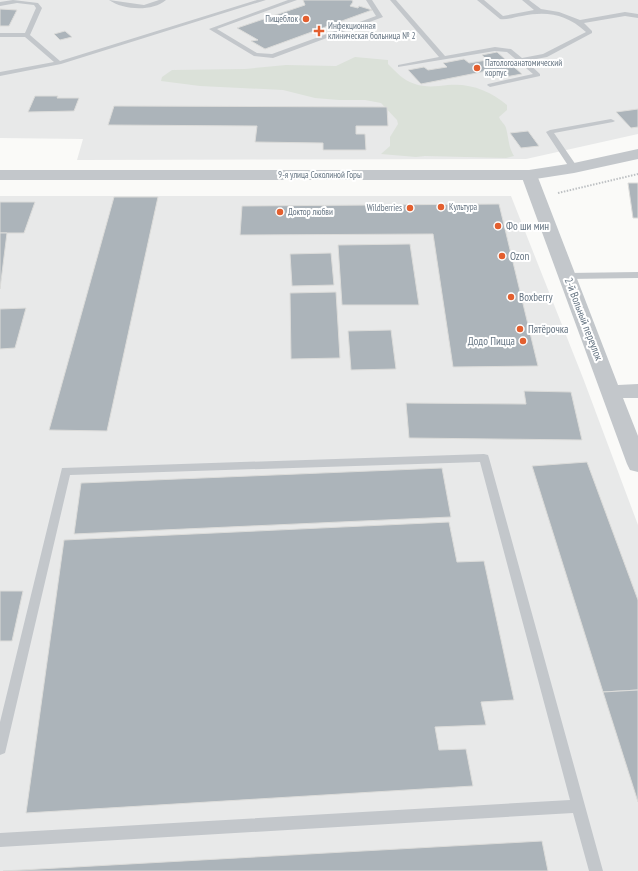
<svg xmlns="http://www.w3.org/2000/svg" width="638" height="871" font-family="'PT Sans Narrow',sans-serif">
	<style>
		.built { fill: #e8e9e9 }
		.green { fill: #dbe1d9 }
		.building { fill: #acb4ba; stroke: #dcdcda }
		.lines { fill: none; stroke-linecap: round; stroke-linejoin: round }
		.path { stroke: #bdc0c3; stroke-width: 2; stroke-dasharray: 1.5 1.5; stroke-linecap: butt }
		.service { fill: #c3c7cb; fill-rule: evenodd }
		.minor { fill: #c3c7cb; fill-rule: evenodd }
		.tertiary { fill: #c3c7cb; fill-rule: evenodd }
		.poi-dot { fill: #e35f2f; stroke: #fff; stroke-width: 1.5 }
		.labels { text-anchor: middle; stroke-width: 4; stroke-linejoin: round; paint-order: stroke }
		.far-poi-label { font-size: 9px; fill: #657482; stroke: #fff; text-anchor: start }
		.far-street-label { font-size: 9px; fill: #657482; stroke: #fff }
		.poi-label { font-size: 11px; fill: #657482; stroke: #fff; text-anchor: start }
		.street-label { font-size: 11px; fill: #657482; stroke: #fff }
	</style>
	<rect width="100%" height="100%" fill="#fafaf8"/>
	<g class="built">
		<polygon points="0,0 638,0 638,134 526,159 77,160 83,139 0,138"/>
		<polygon points="0,196 511,196 583,378 638,525 638,871 0,871"/>
	</g>
	<path class="green" d="M355,57L388,60V64C396,72 404,81 415,84C427,88 437,86 448,85C471,83 490,91 507,105V110L499,117C501,122 505,124 506,128C509,139 508,146 514,156L506,158L425,156L416,157L381,154L390,146V137L398,124L397,120L381,103L365,100H339L315,98L283,90L200,86L161,81L162,77L172,70L245,69L286,65L336,66Z"/>
	<g class="building">
		<polygon points="303,0 352,0 353,2 350,6 358,8 359,6 372,10 265,49 251,41 258,40 237,28 305,5"/>
		<polygon points="0,9 17,10 9,26 0,26"/>
		<polygon points="65,31 72,37 60,40 54,34"/>
		<polygon points="497,52 522,74 500,78 492,70 421,84 408,70 424,67 428,70 447,67 443,63 464,59 469,63 487,60 482,55"/>
		<polygon points="35,96 58,96 57,98 79,98 74,111 28,112"/>
		<polygon points="114,106 387,107 388,126 356,126 356,134 365,134 366,150 323,150 323,143 255,142 257,126 108,125"/>
		<polygon points="638,109 638,127 631,128 616,112"/>
		<polygon points="528,131 539,146 521,148 510,133"/>
		<polygon points="628,183 638,183 638,218 633,218"/>
		<polygon points="114,197 158,197 107,431 49,430"/>
		<polygon points="0,202 35,202 24,233 0,233"/>
		<polygon points="499,204 538,366 453,367 433,234 240,235 242,206"/>
		<polygon points="0,233 7,233 0,289"/>
		<polygon points="410,244 419,305 342,305 338,245"/>
		<polygon points="331,253 334,285 292,286 290,254"/>
		<polygon points="336,292 340,358 291,359 290,293"/>
		<polygon points="26,308 15,348 0,349 0,309"/>
		<polygon points="391,330 396,369 351,370 348,331"/>
		<polygon points="524,391 571,392 582,440 409,438 406,403 526,404"/>
		<polygon points="587,462 638,600 638,690 603,692 532,466"/>
		<polygon points="442,468 451,517 74,534 81,483"/>
		<polygon points="449,522 457,562 484,561 514,700 481,702 486,725 435,727 439,750 466,749 473,786 26,813 64,540"/>
		<polygon points="0,591 23,591 12,641 0,641"/>
		<polygon points="638,690 638,802 603,692"/>
		<polygon points="542,841 548,871 3,871"/>
	</g>
	<g class="lines">
		<polyline class="path" points="558,193 638,174"/>
		<g class="service">
			<polygon points="13,0 38,3 42,8 30,35 60,61 257,0 266,0 61,64 0,76 0,72 54,62 25,37 0,37 0,33 25,33 36,8 34,5 17,3 0,6 0,2"/>
			<path d="M109,0L144,5L159,0H166C152,12 123,10 109,0Z"/>
			<polygon points="288,0 297,0 217,29 257,53 272,54 376,16 366,0 372,0 383,17 273,58 254,56 209,29"/>
			<path d="M390,0H396L445,56L495,47L511,49L522,58L543,54L586,32C566,14 547,11 522,16C515,17 507,20 500,19L477,0H484L503,16L534,10L522,0H529L541,9L559,12L580,20L625,12L638,14V18L625,16L584,23L592,31V33L547,57L526,61L540,74V76L490,87L487,85L488,84L533,74L507,52L495,51L398,67V65L439,57Z"/>
			<polygon points="611,119 615,121 613,122 554,133 578,168 574,170 571,170 546,132 550,130"/>
			<polygon points="638,272 638,278 568,279 564,276 568,273"/>
			<polygon points="484,454 488,455 489,458 603,871 589,871 573,813 0,847 0,833 570,800 480,462 70,475 6,749 5,753 0,755 0,722 62,468"/>
		</g>
		<polygon class="minor" points="529,170 535,172 537,175 618,385 638,384 638,398 623,398 638,436 638,472 630,470 627,464 521,175 523,172"/>
		<polygon class="tertiary" points="638,149 638,159 574,173 529,180 0,180 0,170 529,170 574,163"/>
	</g>
	<g class="poi-dot">
		<circle cx="306" cy="19" r="4"/>
		<path d="M317 25h4v4h4v4h-4v4h-4v-4h-4v-4h4z"/>
		<circle cx="477" cy="68" r="4"/>
		<circle cx="441" cy="207" r="4"/>
		<circle cx="410" cy="208" r="4"/>
		<circle cx="280" cy="212" r="4"/>
		<circle cx="498" cy="226" r="4"/>
		<circle cx="502" cy="256" r="4"/>
		<circle cx="511" cy="297" r="4"/>
		<circle cx="520" cy="329" r="4"/>
		<circle cx="523" cy="341" r="4"/>
	</g>
	<g class="labels">
		<g class="far-poi-label">
			<text x="298" y="22" text-anchor="end">Пищеблок</text>
			<text x="328" y="29">Инфекционная<tspan x="328" dy="10">клиническая больница № 2</tspan></text>
			<text x="485" y="66">Патологоанатомический<tspan x="485" dy="10">корпус</tspan></text>
			<text x="449" y="210">Культура</text>
			<text x="402" y="211" text-anchor="end">Wildberries</text>
			<text x="288" y="215">Доктор любви</text>
		</g>
		<g class="far-street-label">
			<text x="320" y="178">9-я улица Соколиной Горы</text>
		</g>
		<g class="poi-label">
			<text x="506" y="230">Фо ши мин</text>
			<text x="510" y="260">Ozon</text>
			<text x="519" y="301">Boxberry</text>
			<text x="528" y="333">Пятёрочка</text>
			<text x="515" y="345" text-anchor="end">Додо Пицца</text>
		</g>
		<g class="street-label">
			<text transform="translate(584 319) rotate(69)" y="4">2-й Вольный переулок</text>
		</g>
	</g>
</svg>
